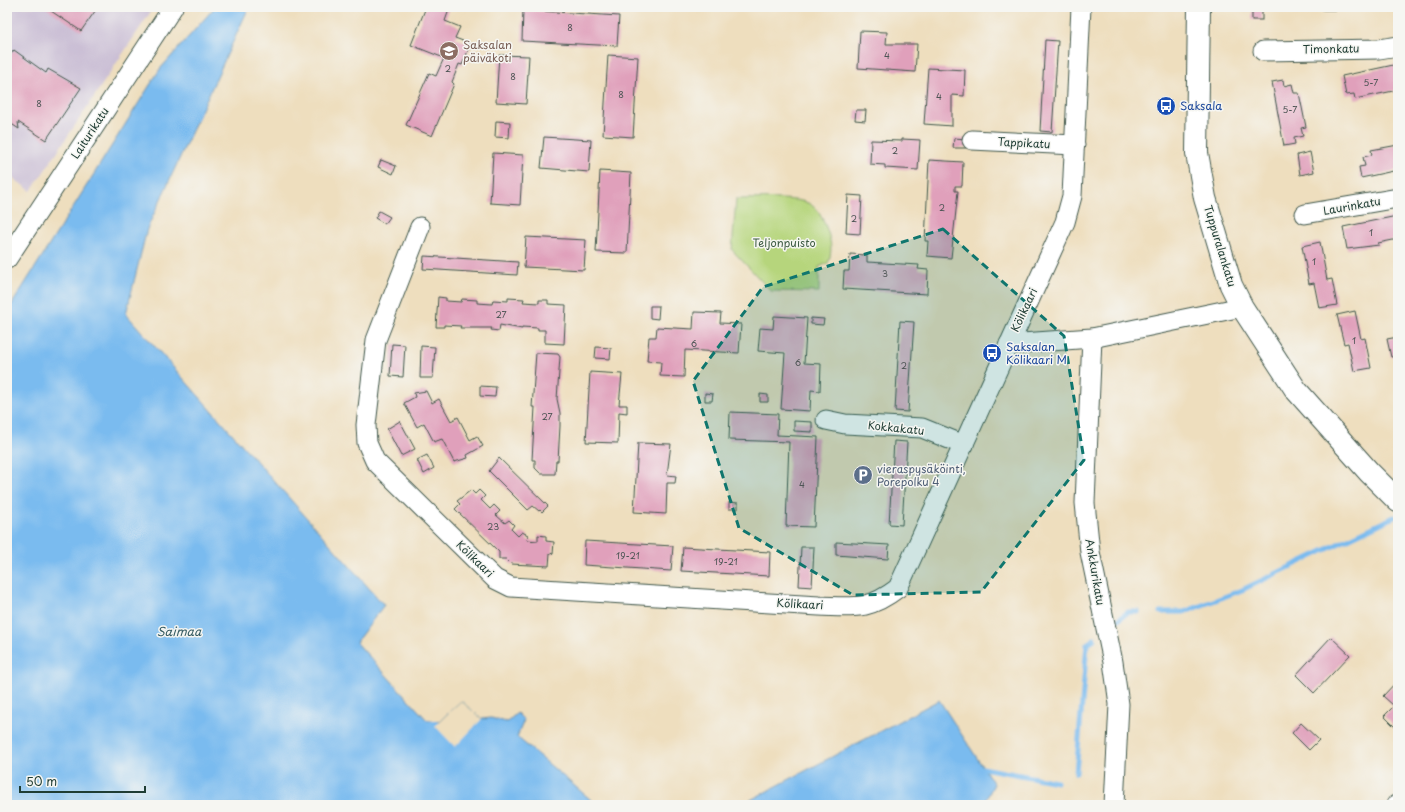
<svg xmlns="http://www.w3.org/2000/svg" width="1405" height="812" font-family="'Playpen Sans',sans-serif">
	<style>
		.industrial { fill: #cbbfd5 }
		.green { fill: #b6d57c; stroke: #6a8958 }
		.water { fill: #7abbef; stroke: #4c7c92 }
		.pier { fill: #eedebe }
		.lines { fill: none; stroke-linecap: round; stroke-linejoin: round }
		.stream { stroke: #7abbef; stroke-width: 5 }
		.building { fill: #e0a0bb }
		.street-casing { stroke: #3e5549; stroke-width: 21 }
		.secondary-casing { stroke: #3e5549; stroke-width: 24 }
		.street { stroke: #fff; stroke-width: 19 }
		.secondary { stroke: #fff; stroke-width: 22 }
		.marked { fill: #0f766e; fill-opacity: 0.2; stroke: #0f766e; stroke-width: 3; stroke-dasharray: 8 5; stroke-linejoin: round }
		.labels { text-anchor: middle; stroke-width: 3; stroke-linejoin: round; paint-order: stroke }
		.number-label { font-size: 9px; fill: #4f5656 }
		.education-label { font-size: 11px; fill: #785e54; stroke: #f6f6f2; text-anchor: start }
		.street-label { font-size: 11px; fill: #1f3d34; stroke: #f6f6f2 }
		.transit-label { font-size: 11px; fill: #164399; stroke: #f6f6f2; text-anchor: start }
		.park-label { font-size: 11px; fill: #3d5b42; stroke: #f6f6f2 }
		.service-label { font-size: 11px; fill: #4e5e75; stroke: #f6f6f2; text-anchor: start }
		.water-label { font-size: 12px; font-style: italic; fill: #365c63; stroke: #f6f6f2 }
	</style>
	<rect width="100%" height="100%" fill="#f6f6f2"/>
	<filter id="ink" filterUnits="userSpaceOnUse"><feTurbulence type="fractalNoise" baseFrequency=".025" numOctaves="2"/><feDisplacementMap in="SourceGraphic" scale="8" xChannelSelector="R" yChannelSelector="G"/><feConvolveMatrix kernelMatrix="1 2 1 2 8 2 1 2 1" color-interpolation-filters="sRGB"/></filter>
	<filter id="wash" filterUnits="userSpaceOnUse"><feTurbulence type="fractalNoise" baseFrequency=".012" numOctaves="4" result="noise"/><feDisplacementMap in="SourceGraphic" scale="16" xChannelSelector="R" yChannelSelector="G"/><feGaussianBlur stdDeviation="0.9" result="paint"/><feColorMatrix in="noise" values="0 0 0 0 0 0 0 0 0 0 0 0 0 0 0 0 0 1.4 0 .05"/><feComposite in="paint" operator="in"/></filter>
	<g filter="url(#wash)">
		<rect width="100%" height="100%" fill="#eedebe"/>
		<polygon class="industrial" points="7,7 154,7 31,191 7,174"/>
		<path class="green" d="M736,199C752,199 795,197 808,203C818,208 822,218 826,227C831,240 833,251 828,263L819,267V292L771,291L732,250Z"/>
		<g class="water">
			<polygon points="215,7 249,7 147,229 126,314 384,605 356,642 427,720 440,721 461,701 482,719 491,718 507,722 517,713 524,720 517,737 597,805 7,805 7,312 160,69"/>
			<polygon points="939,700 994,784 983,805 741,805"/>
		</g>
		<polygon class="pier" points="461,701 482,719 455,747 435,726"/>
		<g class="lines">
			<g class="stream">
				<polyline points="1161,612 1184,612 1242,590 1394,517"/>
				<polyline points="1119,619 1128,612 1138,612"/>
				<polyline points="983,768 1057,782"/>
				<polyline points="1076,773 1087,644 1094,639"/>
			</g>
		</g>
		<g id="blocks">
			<g class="building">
				<polygon points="45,7 98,7 81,31"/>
				<polygon points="426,7 450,7 445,21 460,27 455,38 471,44 462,65 459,64 452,82 454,84 432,136 406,125 429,73 436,76 444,58 411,45"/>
				<rect x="1252" y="7" width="10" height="13"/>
				<rect x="1323" y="7" width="15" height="3"/>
				<polygon points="523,10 619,16 617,46 522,41"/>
				<polygon points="860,31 887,32 886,44 917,44 915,72 858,68"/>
				<polygon points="1045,40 1058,41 1052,132 1040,131"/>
				<polygon points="14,50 46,73 48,69 81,88 46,140 18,122 19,129 7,121 7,54 10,55"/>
				<polygon points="499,55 529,56 526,104 496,102"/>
				<polygon points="608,55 638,57 633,137 603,135"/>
				<polygon points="1398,64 1398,90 1355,99 1354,94 1346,95 1342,76"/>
				<polygon points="928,68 965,70 964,96 952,95 952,126 924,124"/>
				<polygon points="1283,80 1284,86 1292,84 1294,93 1299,93 1306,127 1301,128 1303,136 1294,138 1295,144 1284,146 1272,82"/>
				<polygon points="856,110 866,110 865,121 855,120"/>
				<polygon points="496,121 510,122 509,138 495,137"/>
				<polygon points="544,137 591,140 589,172 541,168"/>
				<polygon points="954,138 966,139 966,148 953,148"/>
				<polygon points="902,139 920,140 918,170 885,168 885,165 870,164 871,140 902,141"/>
				<polygon points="1398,145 1398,170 1361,178 1359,167 1365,166 1363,157 1372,155 1371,150"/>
				<polygon points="1310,152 1314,172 1300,175 1297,155"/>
				<polygon points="493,153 523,155 520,205 490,203"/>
				<polygon points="381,160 396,166 393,174 378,167"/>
				<polygon points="929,160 963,162 962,186 955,186 955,191 958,191 951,258 927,256 928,241 925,241"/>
				<polygon points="600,171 631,173 627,253 596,252"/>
				<polygon points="848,195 862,196 860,234 846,233"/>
				<polygon points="379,211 390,217 385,224 375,218"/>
				<polygon points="1397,216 1398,239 1378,243 1379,245 1347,249 1343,227"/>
				<polygon points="526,237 586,240 584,270 524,267"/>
				<polygon points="1320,242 1327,280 1332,279 1337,305 1319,308 1314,283 1309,284 1302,246"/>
				<polygon points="850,254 867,255 867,262 919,265 918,269 928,270 927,294 843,289 844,271 849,271"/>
				<polygon points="424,256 518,262 517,275 423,269"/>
				<polygon points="438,297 446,298 446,301 461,302 462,299 477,300 477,303 492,304 493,300 508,301 508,298 524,299 523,302 539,303 539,300 548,300 548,304 566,305 564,344 545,343 545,330 538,330 538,328 522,327 522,329 500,325 499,331 491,330 492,328 460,328 461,326 444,325 444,327 436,327"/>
				<polygon points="650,306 659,306 658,319 650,318"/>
				<polygon points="1355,311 1361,339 1365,338 1371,368 1354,371 1348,343 1344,344 1337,315"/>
				<polygon points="694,312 721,313 720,323 741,324 739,353 685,350 684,377 660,376 661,362 647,361 649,337 656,337 657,327 693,329"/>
				<polygon points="774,316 807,318 804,363 821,364 820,391 811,390 810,411 781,409 785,353 758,351 760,328 773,329"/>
				<polygon points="811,318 824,319 823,325 811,324"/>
				<polygon points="900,321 914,322 908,412 895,411"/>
				<polygon points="1398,337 1398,356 1391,357 1387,339"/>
				<polygon points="392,344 405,345 403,377 390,376"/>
				<polygon points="421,346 435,347 433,378 420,378"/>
				<polygon points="596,347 611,348 610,359 595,358"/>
				<polygon points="536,353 558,354 560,357 557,399 560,413 560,426 558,461 556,461 555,474 541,474 535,468 535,460 532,460 535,407 532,407"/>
				<polygon points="590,372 622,374 619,405 627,405 627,413 619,412 618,443 586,442"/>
				<polygon points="480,386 496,387 495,397 480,396"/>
				<polygon points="426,391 432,403 439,399 451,421 458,417 470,440 477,436 483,446 467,455 468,458 454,462 442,439 434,442 424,423 417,427 404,403 415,397 414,393"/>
				<polygon points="705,393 713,394 712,401 705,401"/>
				<polygon points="760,394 768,395 768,402 760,402"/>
				<polygon points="730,412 778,414 777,435 818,437 814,527 786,526 789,442 729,440"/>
				<polygon points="400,421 415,449 401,456 387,429"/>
				<polygon points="794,421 812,422 812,432 794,431"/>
				<polygon points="894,441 907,442 902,525 889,524"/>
				<polygon points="638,443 671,444 667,475 676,476 675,483 667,483 666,514 634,512"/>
				<polygon points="427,455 434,468 424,474 417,460"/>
				<polygon points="499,458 548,506 542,512 540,510 539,511 533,506 528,510 489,471"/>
				<polygon points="471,490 475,494 479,490 485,496 481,500 490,509 494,505 500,511 496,515 505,523 509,520 514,525 511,529 518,536 522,532 528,535 527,540 538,541 538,535 546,536 546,541 554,542 553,554 550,553 549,566 511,564 506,559 499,559 499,552 455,509 460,504 457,501"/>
				<polygon points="729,502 738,503 738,509 729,509"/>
				<polygon points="585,541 673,546 671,571 584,565"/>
				<polygon points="836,542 889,545 888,559 836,555"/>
				<polygon points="683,547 770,552 769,576 681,571"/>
				<polygon points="801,547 814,547 812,587 799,586"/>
				<polygon points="1331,637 1350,655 1314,693 1296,675"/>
				<polygon points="1398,680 1398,730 1384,716 1394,706 1383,696"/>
				<polygon points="1301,723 1319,740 1309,750 1292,733"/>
			</g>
		</g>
	</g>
	<g filter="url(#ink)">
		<use href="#blocks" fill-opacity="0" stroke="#3e5549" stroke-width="1"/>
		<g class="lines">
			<g class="street-casing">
				<g id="street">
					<polyline points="1263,51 1379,49 1398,46"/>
					<polyline points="972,140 1075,145"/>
					<polyline points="1305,214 1398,198"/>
					<path d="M420,227L376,340L366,425L367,443L375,461L495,579L511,587L819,606C854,607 868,611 898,588L1065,222L1072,196L1081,7"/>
					<polyline points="7,259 173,7"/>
					<polyline points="1092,338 1085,503 1090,552 1113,662 1119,704 1114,805"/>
					<polyline points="1009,344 1092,338 1242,307"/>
					<polyline points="826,420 845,424 922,428 964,445"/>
					<polyline points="1396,805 1398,805"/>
				</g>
			</g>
			<g class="secondary-casing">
				<polyline id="secondary" points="1199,7 1197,153 1205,198 1231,285 1242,307 1296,390 1369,472 1398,501"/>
			</g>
			<use href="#street" class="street"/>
			<use href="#secondary" class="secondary"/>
		</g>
	</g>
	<path class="marked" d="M943,229L1064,336L1084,460L981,592L853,595L739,528L693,381L763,287Z"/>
	<defs>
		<g id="school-disc" transform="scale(1)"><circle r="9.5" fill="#8d6e63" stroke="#f6f6f2"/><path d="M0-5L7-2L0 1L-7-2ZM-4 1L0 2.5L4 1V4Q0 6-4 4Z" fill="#fff"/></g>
		<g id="bus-disc" transform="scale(1)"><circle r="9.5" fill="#1a4fb4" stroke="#f6f6f2"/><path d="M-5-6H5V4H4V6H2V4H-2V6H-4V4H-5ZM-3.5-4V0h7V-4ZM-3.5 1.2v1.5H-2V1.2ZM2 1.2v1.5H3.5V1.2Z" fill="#fff"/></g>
		<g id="parking-disc" transform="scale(1)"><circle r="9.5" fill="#5c6f8a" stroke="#f6f6f2"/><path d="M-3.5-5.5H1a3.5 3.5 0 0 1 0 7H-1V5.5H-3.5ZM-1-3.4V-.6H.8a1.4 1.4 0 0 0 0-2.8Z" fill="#fff"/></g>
	</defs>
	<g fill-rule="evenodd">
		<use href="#school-disc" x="449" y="51"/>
		<use href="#bus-disc" x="1166" y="106"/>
		<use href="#bus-disc" x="992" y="353"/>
		<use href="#parking-disc" x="863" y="475"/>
	</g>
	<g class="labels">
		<g class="number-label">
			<text x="570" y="31">8</text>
			<text x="887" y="59">4</text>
			<text x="448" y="72">2</text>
			<text x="513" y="80">8</text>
			<text x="1371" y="86">5-7</text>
			<text x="621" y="98">8</text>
			<text x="939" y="100">4</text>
			<text x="39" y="107">8</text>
			<text x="1290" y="113">5-7</text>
			<text x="895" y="154">2</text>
			<text x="942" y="211">2</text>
			<text x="854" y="222">2</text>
			<text x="1371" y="236">1</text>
			<text x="1314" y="265">1</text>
			<text x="885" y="277">3</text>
			<text x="501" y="318">27</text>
			<text x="1354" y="344">1</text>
			<text x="694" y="347">6</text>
			<text x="798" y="366">6</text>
			<text x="904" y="369">2</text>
			<text x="547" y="420">27</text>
			<text x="802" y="488">4</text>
			<text x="493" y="530">23</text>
			<text x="628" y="559">19-21</text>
			<text x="726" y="565">19-21</text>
		</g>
		<g class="education-label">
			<text x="463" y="49">Saksalan<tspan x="463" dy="13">päiväkoti</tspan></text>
		</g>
		<g class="street-label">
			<text transform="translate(1331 49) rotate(-1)" y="4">Timonkatu</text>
			<text transform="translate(90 133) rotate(-57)" y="4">Laiturikatu</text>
			<text transform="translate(1024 143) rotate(3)" y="4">Tappikatu</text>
			<text transform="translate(1352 206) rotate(-10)" y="4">Laurinkatu</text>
			<text transform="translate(1220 246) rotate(73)" y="4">Tuppuralankatu</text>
			<text transform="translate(1024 310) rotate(-65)" y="4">Kölikaari</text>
			<text transform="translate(896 428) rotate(6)" y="4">Kokkakatu</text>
			<text transform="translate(475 559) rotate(44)" y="4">Kölikaari</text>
			<text transform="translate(1095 572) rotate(80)" y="4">Ankkurikatu</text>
			<text transform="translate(800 604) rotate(3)" y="4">Kölikaari</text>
		</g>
		<g class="transit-label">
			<text x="1180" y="110">Saksala</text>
			<text x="1006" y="351">Saksalan<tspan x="1006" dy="13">Kölikaari M</tspan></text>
		</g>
		<g class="park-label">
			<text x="784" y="247">Teljonpuisto</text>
		</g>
		<g class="service-label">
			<text x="877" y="473">vieraspysäköinti,<tspan x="877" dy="13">Porepolku 4</tspan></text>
		</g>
		<g class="water-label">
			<text x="179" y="636">Saimaa</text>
		</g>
	</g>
	<rect width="1405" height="812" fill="none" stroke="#f6f6f2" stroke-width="24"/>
	<path d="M20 786v6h125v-6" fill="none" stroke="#1f3d34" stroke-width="2"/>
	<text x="26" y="786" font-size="12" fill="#1f3d34" stroke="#f6f6f2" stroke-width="3" paint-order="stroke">50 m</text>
</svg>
